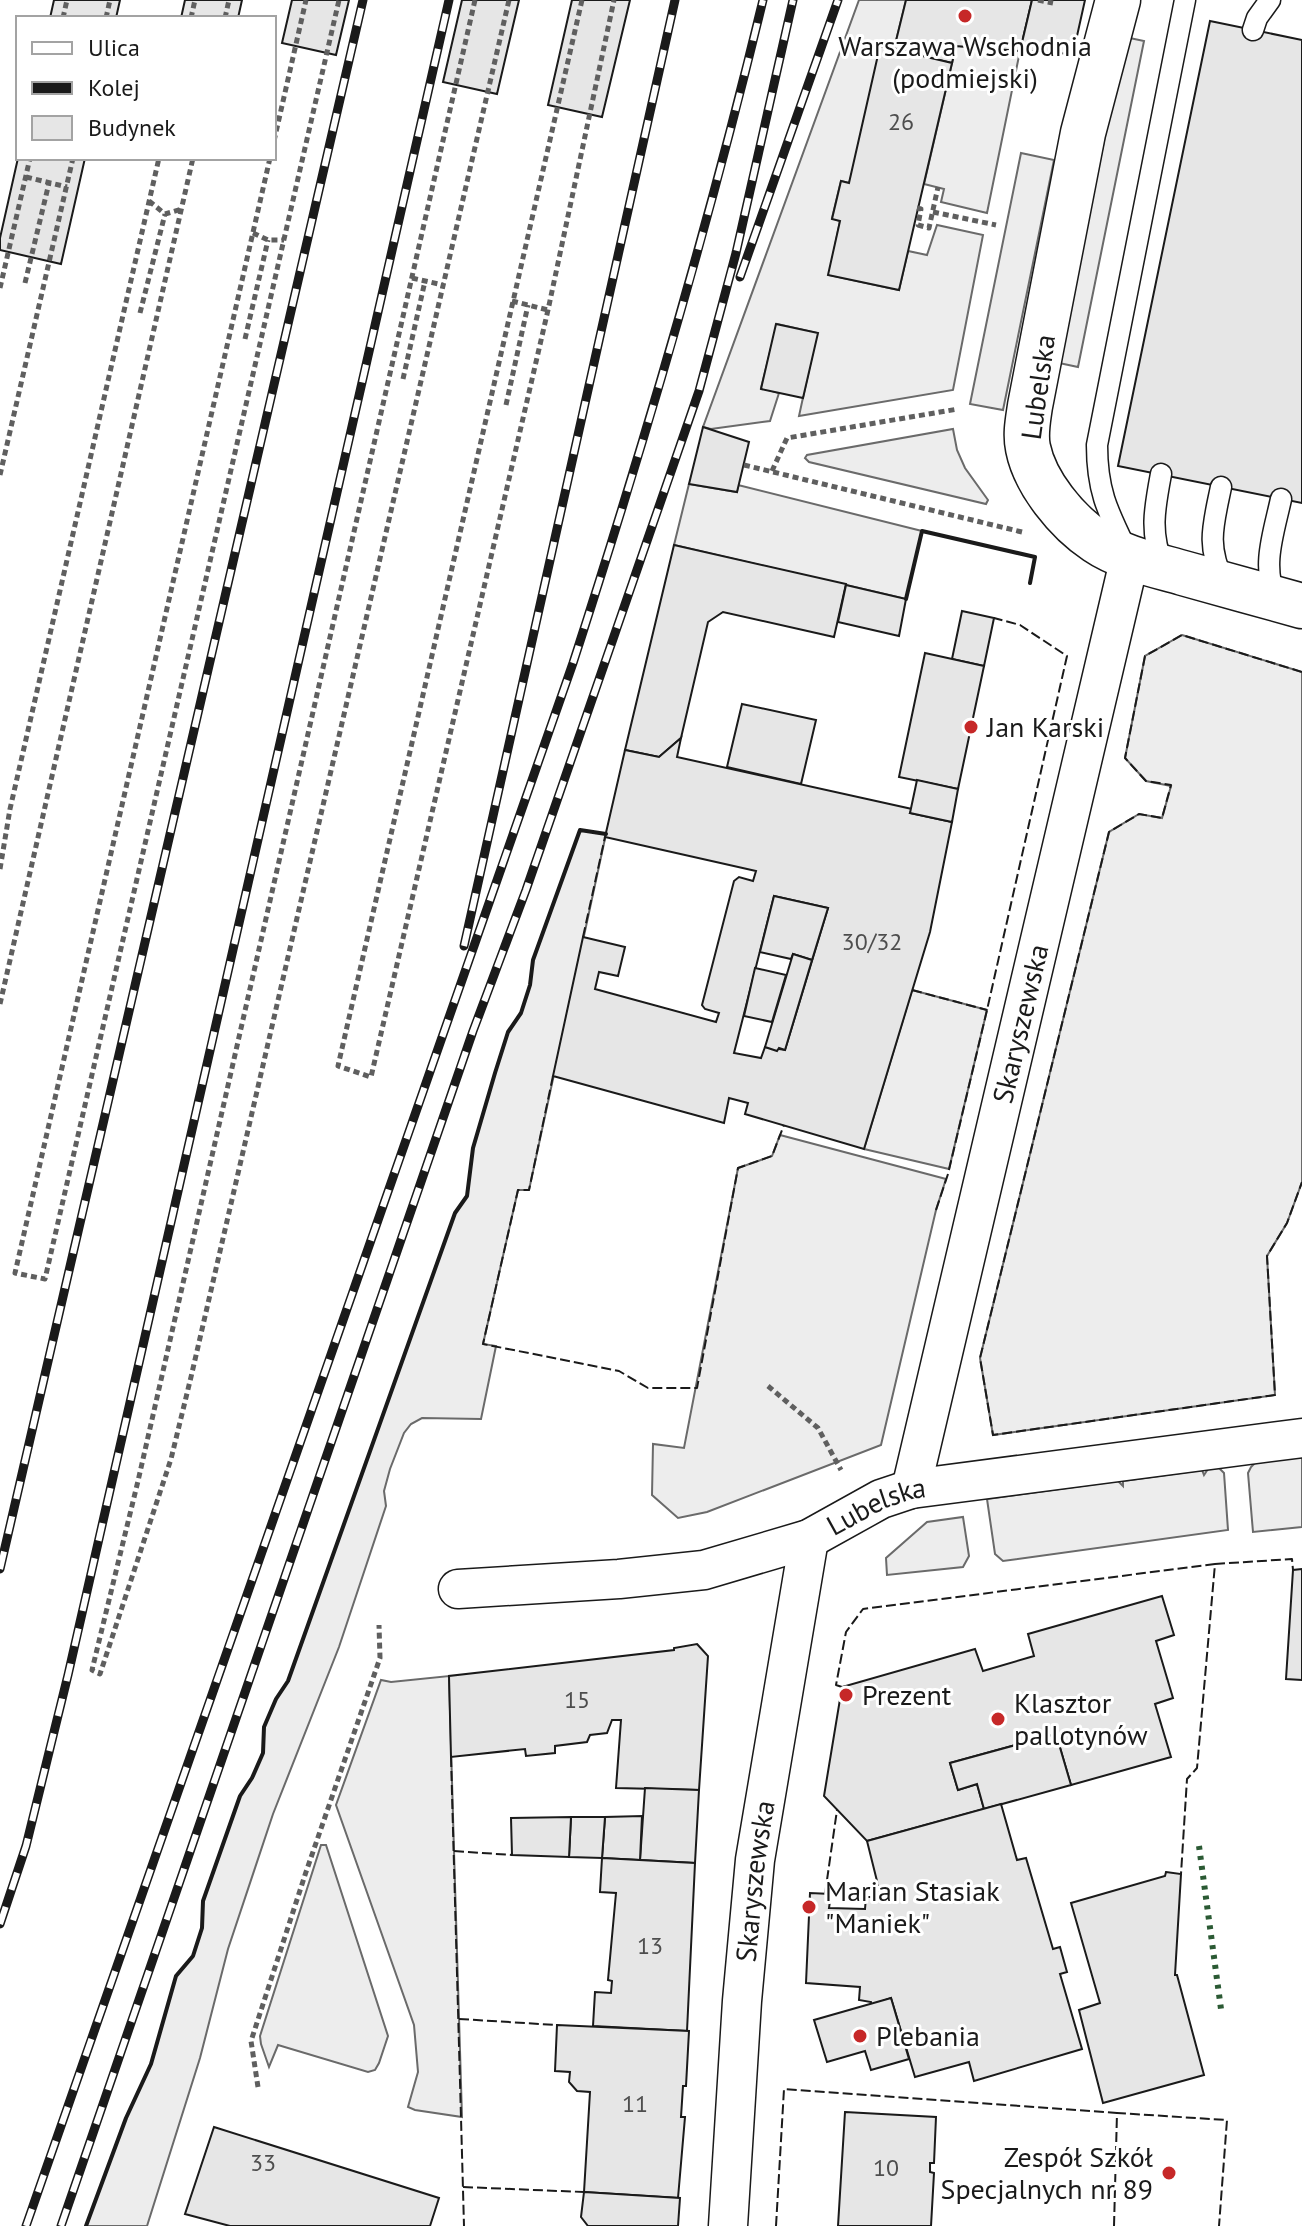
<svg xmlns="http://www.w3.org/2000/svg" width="1302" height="2226" font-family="'PT Sans',sans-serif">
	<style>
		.built { fill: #ededed; stroke: #6a6a6a; stroke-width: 2 }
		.building { fill: #e6e6e6; stroke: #1a1a1a; stroke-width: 2; fill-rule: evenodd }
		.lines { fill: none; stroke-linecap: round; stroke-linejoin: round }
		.lane-casing { stroke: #1a1a1a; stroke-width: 23 }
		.street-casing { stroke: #1a1a1a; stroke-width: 41 }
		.secondary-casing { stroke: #1a1a1a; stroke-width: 47 }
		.path { stroke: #5f5f5f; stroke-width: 5; stroke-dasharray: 6 4; stroke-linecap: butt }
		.lane { stroke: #fff; stroke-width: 20 }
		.street { stroke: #fff; stroke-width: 38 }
		.secondary { stroke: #fff; stroke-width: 44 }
		.rail-casing { stroke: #1a1a1a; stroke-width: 9 }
		.rail { stroke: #fff; stroke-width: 6; stroke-dasharray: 18; stroke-linecap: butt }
		.hedge { stroke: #2b5a34; stroke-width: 6; stroke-dasharray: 4 6; stroke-linecap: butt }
		.fence { stroke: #1a1a1a; stroke-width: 2; stroke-dasharray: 10 4; stroke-linecap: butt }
		.wall { stroke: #1a1a1a; stroke-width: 4 }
		.poi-dot { fill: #c62828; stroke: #fff; stroke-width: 3 }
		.labels { text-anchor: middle; stroke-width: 6; stroke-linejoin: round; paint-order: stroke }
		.number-label { font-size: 24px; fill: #4d4d4d }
		.poi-label { font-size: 28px; fill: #1a1a1a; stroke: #fff; text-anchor: start }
		.street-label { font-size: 28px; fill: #1a1a1a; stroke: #fff }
	</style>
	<rect width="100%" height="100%" fill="#fff"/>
	<g class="built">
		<polygon points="859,0 906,0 894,49 849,183 841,181 832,218 840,221 829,275 899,290 908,251 927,255 937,225 983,235 953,390 799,416 817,333 777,324 761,388 779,393 770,421 711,429 703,427"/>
		<polygon points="1125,37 1144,41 1078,367 1059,363"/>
		<polygon points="956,46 1020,51 987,213 941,202 944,189 924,184"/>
		<polygon points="1021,153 1054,160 1003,410 970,404"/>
		<polygon points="953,429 957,450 965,468 988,500 986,504 809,462 805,458 807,455"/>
		<polygon points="689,484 737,492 738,485 922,531 906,599 674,545"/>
		<polygon points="1182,635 1302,672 1302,1182 1287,1223 1267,1256 1275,1395 993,1435 980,1358 1109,832 1139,814 1162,818 1171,786 1146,781 1125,758 1145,656"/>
		<polygon points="580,830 606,834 529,1190 518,1190 483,1344 496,1346 481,1419 422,1418 411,1424 404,1433 390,1469 384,1491 386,1506 339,1647 273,1814 228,1949 200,2058 147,2226 86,2226 126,2118 151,2064 176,1976 193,1956 202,1928 203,1901 240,1796 252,1778 263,1753 264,1727 276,1699 288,1681 455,1213 467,1195 473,1148 495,1073 508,1032 521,1013 530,985 533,960"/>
		<polygon points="912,990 987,1010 949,1169 864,1149"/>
		<polygon points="780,1135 946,1179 936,1210 881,1445 707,1512 678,1518 652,1495 653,1444 684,1448 738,1168 772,1156"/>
		<polygon points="1302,1457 1302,1527 1253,1532 1248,1473 1251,1467 1255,1463"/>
		<polygon points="1219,1468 1224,1473 1228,1530 1003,1561 995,1554 987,1499 1118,1481 1123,1486 1123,1481 1202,1470 1204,1475 1208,1469"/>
		<polygon points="963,1517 969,1556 963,1567 887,1575 886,1558 927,1522"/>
		<polygon points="449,1676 454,1851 462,2117 415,2110 408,2107 418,2072 414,2025 336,1805 381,1680 391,1682"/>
		<polygon points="321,1845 326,1845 388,2036 379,2063 375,2070 368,2072 278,2045 269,2067 261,2044 260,2036"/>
	</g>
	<g class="building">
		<polygon points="54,0 120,0 116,18 50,18"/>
		<polygon points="185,0 242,0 238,18 181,18"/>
		<polygon points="292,0 349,0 336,55 282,43"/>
		<polygon points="462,0 519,0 497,94 443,82"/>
		<polygon points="572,0 630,0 602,117 548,105"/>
		<polygon points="906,0 1032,0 1020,51 956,46 952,63 894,49"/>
		<polygon points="1032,0 1085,0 1073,54 1020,51"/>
		<polygon points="1210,21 1302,40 1302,503 1118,466"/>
		<polygon points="880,46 952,63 899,290 828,275 840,221 832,219 841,181 849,183"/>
		<polygon points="18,158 85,158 61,264 0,250 0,238"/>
		<polygon points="776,324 818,333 803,398 761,389"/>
		<polygon points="703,427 749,442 737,492 689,484"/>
		<polygon points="674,545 846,584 834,637 723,612 708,622 681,738 659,757 625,750"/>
		<polygon points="846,585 906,599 899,636 838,622"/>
		<polygon points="962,611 994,618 984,666 952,659"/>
		<polygon points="925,653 984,666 958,789 899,777"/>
		<polygon points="742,704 816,720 801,784 727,767"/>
		<path d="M681,738L677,757L912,809L910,813L952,822L930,932L864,1149L745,1114L748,1103L729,1098L724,1123L553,1076L583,937L625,947L618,976L599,972L595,989L716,1022L719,1013L705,1009L702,1005L734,881L739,877L753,881L756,871L605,837L625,750L659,757ZM774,896L828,908L785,1050L765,1047L761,1058L734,1053Z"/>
		<polygon points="917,780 958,789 952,822 910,813"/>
		<polygon points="774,896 828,908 812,960 793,954 791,959 760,952"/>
		<polygon points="793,954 812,960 785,1050 779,1048 777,1051 765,1047"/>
		<polygon points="755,968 786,975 772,1022 744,1016"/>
		<polygon points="1302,1569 1302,1680 1286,1679 1293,1570"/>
		<polygon points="1162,1596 1174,1635 1156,1641 1173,1698 1155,1704 1171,1757 1071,1785 1056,1734 950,1763 958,1790 977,1784 984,1809 867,1841 824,1796 842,1687 975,1649 983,1671 1034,1656 1028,1634"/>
		<polygon points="697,1644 708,1656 699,1790 616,1788 621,1720 612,1720 607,1733 590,1735 587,1742 555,1746 555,1753 526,1756 525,1749 451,1757 449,1676 674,1650 674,1648"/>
		<polygon points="1056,1734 1071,1785 984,1809 977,1784 958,1790 950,1763"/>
		<polygon points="645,1788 699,1790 695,1863 640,1860"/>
		<polygon points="1001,1804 1017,1860 1026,1858 1053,1949 1060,1947 1067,1972 1060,1974 1082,2049 974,2081 969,2062 915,2077 891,1998 871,2005 871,2002 859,2000 860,1987 806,1983 810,1893 831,1894 829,1908 865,1909 866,1897 881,1897 867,1841"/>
		<polygon points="642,1816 640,1860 602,1858 605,1817"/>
		<polygon points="571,1817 605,1817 602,1858 569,1857"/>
		<polygon points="571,1817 569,1857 512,1855 511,1818"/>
		<polygon points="602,1858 695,1863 687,2031 593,2026 595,1992 611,1993 612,1981 608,1980 616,1893 600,1892"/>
		<polygon points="1166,1872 1181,1874 1175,1975 1177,1975 1204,2075 1103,2103 1079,2010 1100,2003 1071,1903 1165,1876"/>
		<polygon points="891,1998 909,2059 871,2070 865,2051 827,2062 814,2020"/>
		<polygon points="557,2025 689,2031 686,2086 683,2086 681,2117 685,2117 678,2198 584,2192 590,2092 577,2091 569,2082 570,2072 555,2071"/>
		<polygon points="845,2112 936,2117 934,2163 930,2163 930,2172 934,2173 931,2226 838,2226"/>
		<polygon points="214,2127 439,2198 430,2226 230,2226 185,2214"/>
		<polygon points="584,2192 680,2198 678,2226 588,2226 581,2217"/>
	</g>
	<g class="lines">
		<g class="lane-casing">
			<g id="lane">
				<polyline points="1253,30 1257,18 1270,0"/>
				<path d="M1161,474C1154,511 1150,532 1163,567"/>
				<path d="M1221,487C1213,526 1206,545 1224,583"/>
				<path d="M1126,549C1107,510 1097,490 1097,445L1185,0"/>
				<path d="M1276,599C1261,566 1274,532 1281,499"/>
			</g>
		</g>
		<g class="street-casing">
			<g id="street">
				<path id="s1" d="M911,1489L1130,557"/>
				<path id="s2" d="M458,1589L619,1579L704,1570L809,1539L881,1499L911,1489L1302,1438"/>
				<path id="s3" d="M728,2226L742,2001L755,1860L809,1539"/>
			</g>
		</g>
		<g class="secondary-casing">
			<path id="secondary" d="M1118,0L1083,133L1030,406C1028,420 1025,434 1028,448C1035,483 1067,522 1096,541C1121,558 1155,565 1183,573C1223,584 1262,595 1302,606"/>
		</g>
		<g class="path">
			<polyline points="475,0 138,1481 92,1670 100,1674 171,1459 191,1377 509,0"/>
			<polyline points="582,0 338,1066 371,1077 548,310 614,0"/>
			<polyline points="1038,0 1053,3"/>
			<polyline points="63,18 67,0"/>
			<polyline points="106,18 110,0"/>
			<polyline points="191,18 195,0"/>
			<polyline points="225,18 229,0"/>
			<polyline points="274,141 306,0"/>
			<polyline points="270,158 15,1273 45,1279 339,0"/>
			<polyline points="26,177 67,187"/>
			<polyline points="149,201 165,214 182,209"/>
			<polyline points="917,208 921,209 918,225 929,228 938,187"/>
			<polyline points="933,212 996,225"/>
			<polyline points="253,233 268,240 284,240"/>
			<polyline points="412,278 443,285"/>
			<polyline points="25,283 49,183"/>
			<polyline points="0,288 30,158"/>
			<polyline points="512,301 548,310"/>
			<polyline points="140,313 165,214"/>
			<polyline points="245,339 268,240"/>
			<polyline points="403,379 425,281"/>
			<polyline points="506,405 528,305"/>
			<polyline points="744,465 1022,532"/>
			<polyline points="772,471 787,438 958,409"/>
			<polyline points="0,475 73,158"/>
			<polyline points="0,869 10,809 159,158"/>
			<polyline points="0,1004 193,158"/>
			<polyline points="768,1386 818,1428 841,1470"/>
			<polyline points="258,2087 251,2041 306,1872 380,1658 379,1625"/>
		</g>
		<use href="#lane" class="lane"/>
		<use href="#street" class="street"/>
		<use href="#secondary" class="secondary"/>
		<g class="rail-casing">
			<g id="rail">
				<polyline points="740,277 838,0"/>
				<polyline points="464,946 675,0"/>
				<polyline points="0,1569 363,0"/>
				<polyline points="0,1924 26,1846 68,1675 449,0"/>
				<path d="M26,2226L573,663C644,444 709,224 763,0"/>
				<polyline points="61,2226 473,1031 526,890 699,391 736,253 793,0"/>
			</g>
		</g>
		<use href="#rail" class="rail"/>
		<polyline class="hedge" points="1199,1846 1221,2009"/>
		<g class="fence">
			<polyline points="1302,672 1182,635 1145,656 1125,758 1146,781 1171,785 1162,818 1139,814 1109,832 980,1358 993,1435 1275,1395 1267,1256 1287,1223 1302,1182"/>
			<polyline points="583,937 605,837"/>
			<polyline points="912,990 987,1010"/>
			<polyline points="553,1076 529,1190 518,1190 483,1344 619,1371 648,1388 697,1388 738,1168 772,1156 784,1125"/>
			<polyline points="936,1210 948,1174 987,1010 1067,656 1020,625 994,618"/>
			<polyline points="1215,1564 1292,1559 1293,1570"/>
			<polyline points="842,1687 836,1685 846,1632 863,1609 1215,1564 1197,1768 1187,1779 1181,1874"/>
			<polyline points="451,1757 464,2226"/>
			<polyline points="454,1851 512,1855"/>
			<polyline points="825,1894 837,1810"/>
			<polyline points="459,2019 557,2025"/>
			<polyline points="463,2187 584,2192"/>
			<polyline points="776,2226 784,2089 1117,2113"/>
			<polyline points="1114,2226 1117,2113 1227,2120 1219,2226"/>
		</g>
		<g class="wall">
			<polyline points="906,599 922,531 1035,557 1030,583"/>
			<polyline points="86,2226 126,2118 151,2064 176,1976 193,1956 202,1928 203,1901 240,1796 252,1778 263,1753 264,1727 276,1699 288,1681 455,1213 467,1196 473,1148 495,1073 508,1032 521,1013 530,985 533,960 580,830 606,834"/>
		</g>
	</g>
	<g class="poi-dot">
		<circle cx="965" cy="16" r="8"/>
		<circle cx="971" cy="727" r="8"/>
		<circle cx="846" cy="1695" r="8"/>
		<circle cx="998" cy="1719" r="8"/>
		<circle cx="809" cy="1907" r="8"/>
		<circle cx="860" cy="2036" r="8"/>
		<circle cx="1169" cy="2173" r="8"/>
	</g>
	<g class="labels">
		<g class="number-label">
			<text x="901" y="130">26</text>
			<text x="872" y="950">30/32</text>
			<text x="577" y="1708">15</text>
			<text x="650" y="1954">13</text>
			<text x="635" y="2112">11</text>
			<text x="263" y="2171">33</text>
			<text x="886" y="2176">10</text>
		</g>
		<g class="poi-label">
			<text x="965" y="56" text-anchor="middle">Warszawa Wschodnia<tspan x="965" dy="32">(podmiejski)</tspan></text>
			<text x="987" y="737">Jan Karski</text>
			<text x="862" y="1705">Prezent</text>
			<text x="1014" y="1713">Klasztor<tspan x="1014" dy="32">pallotynów</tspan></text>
			<text x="825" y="1901">Marian Stasiak<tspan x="825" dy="32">"Maniek"</tspan></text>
			<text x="876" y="2046">Plebania</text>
			<text x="1153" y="2167" text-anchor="end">Zespół Szkół<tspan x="1153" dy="32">Specjalnych nr 89</tspan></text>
		</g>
		<g class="street-label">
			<text transform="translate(1038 387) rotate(-82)" y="10">Lubelska</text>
			<text dy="10" stroke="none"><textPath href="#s1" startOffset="478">Skaryszewska</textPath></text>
			<text dy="10" stroke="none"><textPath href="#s2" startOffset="432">Lubelska</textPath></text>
			<text dy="10" stroke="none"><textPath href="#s3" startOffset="346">Skaryszewska</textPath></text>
		</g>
	</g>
	<rect x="16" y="16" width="260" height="144" fill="#ffffff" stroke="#a3a3a3" stroke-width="2"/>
	<rect x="32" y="42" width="40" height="12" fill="#ffffff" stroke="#a3a3a3" stroke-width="2"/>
	<text x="88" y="56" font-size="24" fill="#1a1a1a">Ulica</text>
	<rect x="32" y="82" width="40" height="12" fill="#1a1a1a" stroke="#a3a3a3" stroke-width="2"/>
	<text x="88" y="96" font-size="24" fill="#1a1a1a">Kolej</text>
	<rect x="32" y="116" width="40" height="24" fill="#e6e6e6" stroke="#a3a3a3" stroke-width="2"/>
	<text x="88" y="136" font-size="24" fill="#1a1a1a">Budynek</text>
</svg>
